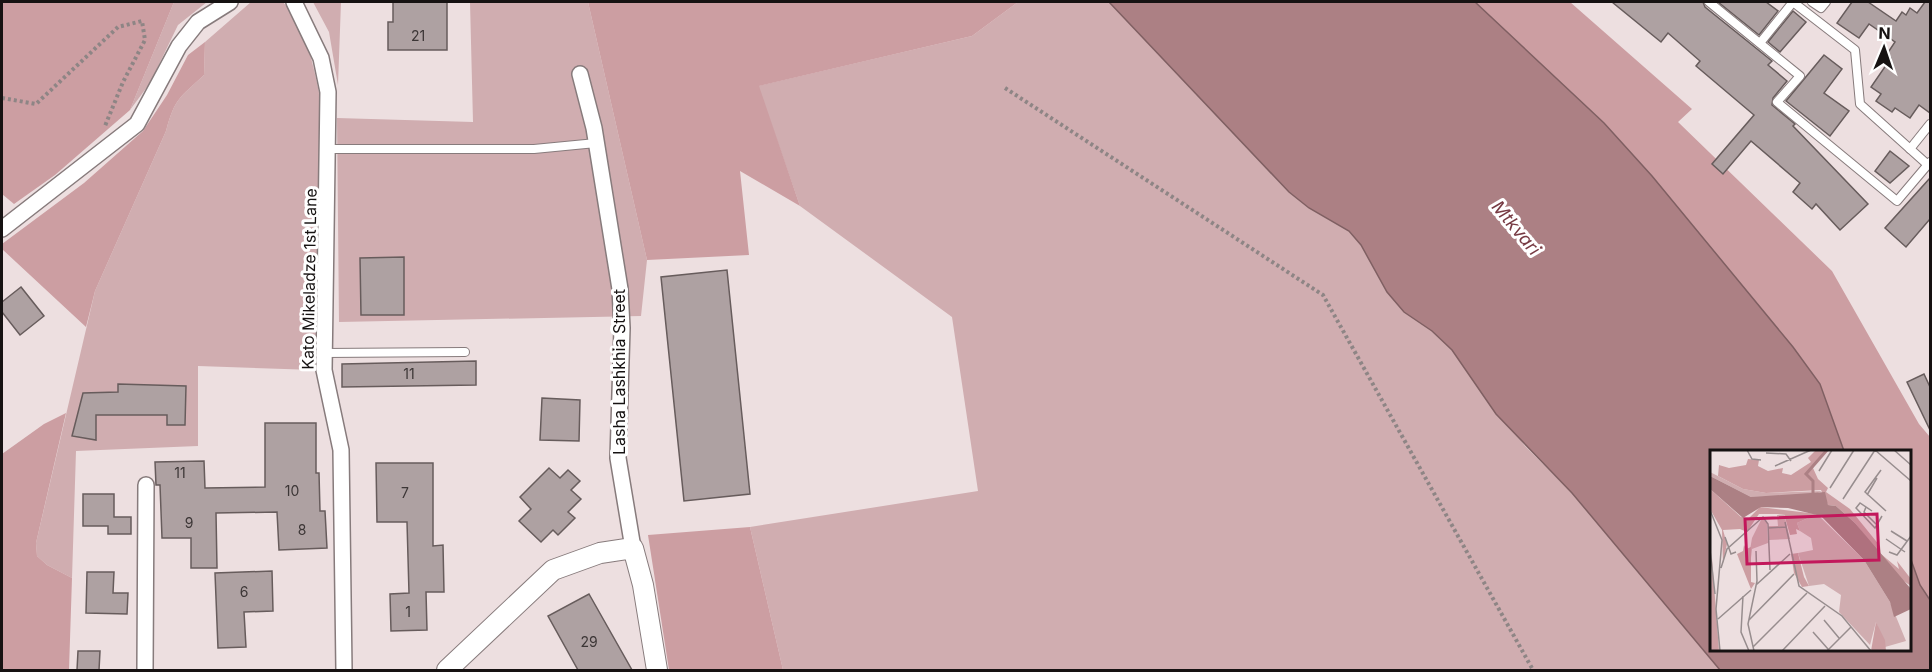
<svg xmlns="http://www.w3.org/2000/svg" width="1932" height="672" font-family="Inter,sans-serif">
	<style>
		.green { fill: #d0adb0 }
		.forest { fill: #cc9ea2 }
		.water { fill: #ac8084; stroke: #7f5f62; stroke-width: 1.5 }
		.building { fill: #aea1a2; stroke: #675c5c; stroke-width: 1.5 }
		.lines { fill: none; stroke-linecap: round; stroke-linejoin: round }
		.service-casing { stroke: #877b7c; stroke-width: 10 }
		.minor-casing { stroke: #877b7c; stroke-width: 18 }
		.tertiary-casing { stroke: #877b7c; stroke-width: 22 }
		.path { stroke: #8e8585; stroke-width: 4; stroke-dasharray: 3 3; stroke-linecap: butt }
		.service { stroke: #fff; stroke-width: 8 }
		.minor { stroke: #fff; stroke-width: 15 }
		.tertiary { stroke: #fff; stroke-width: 20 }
		.labels { text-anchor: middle; stroke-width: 6; stroke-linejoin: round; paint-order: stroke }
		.number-label { font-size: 14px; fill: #3c3636 }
		.street-label { font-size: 16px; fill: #161212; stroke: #fff }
		.water-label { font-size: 18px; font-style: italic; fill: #773a43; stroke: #fff }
		.inset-river { fill: none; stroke: #ac8084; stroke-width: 3 }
		.inset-road { fill: none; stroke: #978d8e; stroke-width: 1.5 }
		.view { fill: #c2185b; fill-opacity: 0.15; stroke: #c2185b; stroke-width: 3 }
		.inset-edge { fill: none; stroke: #161212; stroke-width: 3 }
	</style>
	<rect width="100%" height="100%" fill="#eddfe0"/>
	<g class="green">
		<polygon points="174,2 207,2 178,25 150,83 130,110"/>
		<path d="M251,2H283C306,28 313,63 320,97L315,370L198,366V446L76,451L72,578L47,565L37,556L36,543L95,291L166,131C175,97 180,98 204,75L205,42Z"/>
		<polygon points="313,2 341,2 338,85 329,32"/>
		<polygon points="470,2 588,2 647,260 641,316 339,322 337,118 473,122"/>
		<polygon points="1018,2 1109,2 1289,192 1309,208 1349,231 1361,245 1387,292 1405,312 1432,331 1452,350 1525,446 1572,493 1720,670 783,670 750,527 978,491 952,317 800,206 758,86 972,36"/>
	</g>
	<g class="forest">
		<polygon points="2,2 174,2 130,110 55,175 14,204 2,194"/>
		<polygon points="588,2 1018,2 972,36 759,86 800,206 740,171 749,255 647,260"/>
		<polygon points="1475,2 1570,2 1692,109 1678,122 1832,271 1919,424 1930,437 1930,600 1920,585 1910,557 1910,452 1844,451 1820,384 1793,347 1604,123"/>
		<path d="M205,42L204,75C180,98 175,97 166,131L95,291L86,327L2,249V244L84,183L143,131L167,95L188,55Z"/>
		<polygon points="66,413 36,543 37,556 47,565 72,578 69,670 2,670 2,454 44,424"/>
		<polygon points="750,527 783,670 669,670 648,535"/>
	</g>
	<polygon class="water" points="1109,2 1475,2 1604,123 1652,176 1793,347 1820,384 1844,451 1712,452 1712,650 1910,650 1910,557 1920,585 1930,600 1930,670 1720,670 1572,493 1496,414 1452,350 1432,331 1404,312 1387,292 1361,245 1349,231 1309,208 1289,192"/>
	<g class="building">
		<polygon points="393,2 447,2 447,50 388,50 388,22 393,22"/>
		<polygon points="1612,2 1703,2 1705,7 1772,61 1768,65 1787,81 1773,98 1772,105 1795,124 1793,126 1868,204 1840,230 1816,204 1812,209 1793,192 1800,183 1751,141 1723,174 1712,164 1754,115 1696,66 1700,61 1668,33 1661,42"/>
		<polygon points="1718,2 1766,2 1778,11 1759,35"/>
		<polygon points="1852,2 1868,2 1896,21 1902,12 1906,15 1910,8 1917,13 1925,2 1930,2 1930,113 1919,105 1910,118 1895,108 1892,112 1876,101 1881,94 1871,87 1891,58 1887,54 1895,42 1869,24 1859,38 1837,23"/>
		<polygon points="1793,11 1806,22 1780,52 1768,42"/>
		<polygon points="1824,55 1842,69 1824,93 1849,111 1830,136 1786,101"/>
		<polygon points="1890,151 1909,166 1890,183 1875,171"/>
		<polygon points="1930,178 1930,219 1906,247 1885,228"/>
		<polygon points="404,257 404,315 361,315 360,258"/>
		<polygon points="727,270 750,494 684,501 661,277"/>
		<polygon points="21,287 44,316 20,335 2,312 2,302"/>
		<polygon points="476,361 476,385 342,387 342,364"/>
		<polygon points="1924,374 1930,387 1930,430 1907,382"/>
		<polygon points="118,384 186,386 185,425 167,425 167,415 96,415 96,440 72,436 83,393 118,392"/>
		<polygon points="542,398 580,400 579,441 540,440"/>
		<polygon points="265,423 316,423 316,473 319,473 320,511 325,511 327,548 279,550 277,512 216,513 217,568 191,568 191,538 162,538 160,485 156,485 155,462 204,461 205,488 265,487"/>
		<polygon points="376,463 433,463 433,546 443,545 444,592 426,592 427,630 391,631 390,594 409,593 407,522 377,522"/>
		<polygon points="549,468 560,478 568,470 580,481 571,490 581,499 568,512 575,518 558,535 553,530 541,542 519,521 531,509 520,497"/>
		<polygon points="83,494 114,494 114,517 131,517 131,534 108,534 108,526 83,526"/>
		<polygon points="272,571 273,611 244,612 246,647 218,648 215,573"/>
		<polygon points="87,572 114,572 113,593 128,593 127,614 86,613"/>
		<polygon points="589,594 632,670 578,670 548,616"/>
		<polygon points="78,651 100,651 99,670 77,670"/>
	</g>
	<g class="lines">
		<g class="service-casing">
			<g id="service">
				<polyline points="1709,2 1800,76 1777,102 1897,201 1930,162"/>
				<polyline points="1812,2 1821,8 1826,2"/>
				<polyline points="1760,43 1793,2 1855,50 1860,104 1928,165"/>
				<polyline points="328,149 534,149 596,143"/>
				<polyline points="1910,149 1930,124"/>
				<polyline points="324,353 465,352"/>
			</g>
		</g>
		<g class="minor-casing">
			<g id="minor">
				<polyline points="294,2 321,58 328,92 324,370 341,450 344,670"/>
				<polyline points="580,74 594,128 620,289 622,328 618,458 633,548"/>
				<polyline points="2,229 137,124 179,46 198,22 230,2"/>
				<polyline points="145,670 146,485"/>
			</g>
		</g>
		<g class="tertiary-casing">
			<polyline id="tertiary" points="447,670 553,570 600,553 633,548 643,585 657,670"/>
		</g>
		<g class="path">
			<polyline points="1005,88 1323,295 1533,670"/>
			<polyline points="2,98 36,104 118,27 142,21 145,40 123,82 105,126"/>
		</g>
		<use href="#service" class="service"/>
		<use href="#minor" class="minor"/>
		<use href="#tertiary" class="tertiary"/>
	</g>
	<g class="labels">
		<g class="number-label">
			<text x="418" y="41">21</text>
			<text x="409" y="379">11</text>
			<text x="180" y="478">11</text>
			<text x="292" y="496">10</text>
			<text x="405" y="498">7</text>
			<text x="189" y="528">9</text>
			<text x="302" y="535">8</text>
			<text x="244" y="597">6</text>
			<text x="408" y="617">1</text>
			<text x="589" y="647">29</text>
		</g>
		<g class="street-label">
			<text transform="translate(309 279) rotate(-89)" y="6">Kato Mikeladze 1st Lane</text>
			<text transform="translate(619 372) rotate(-90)" y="6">Lasha Lashkhia Street</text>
		</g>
		<g class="water-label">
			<text transform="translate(1516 228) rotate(50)" y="6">Mtkvari</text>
		</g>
	</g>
	<g transform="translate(1710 450)">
		<rect width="201" height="201" fill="#eddfe0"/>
		<path d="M0,22L33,39L56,43L112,41L101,46L41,47L0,26ZM74,64L80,89L59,90L58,76H68L67,65ZM107,64L154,110L180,152L196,191L175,197L166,172L160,195L129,162L131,145L114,134L99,136L88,103L103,100L101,88L90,81L87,73ZM52,68L57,72L58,93L42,99L41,108L39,106L42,88Z" fill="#d0adb0"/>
		<path d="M106,0H115L103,18L108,29L118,38L116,42L140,59L170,96L171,104L189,119L187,111L201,129V136L188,127L145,73L126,56L118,55L111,40L56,43L33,39L8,26L9,15L19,18L36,15L38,9L49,10L48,16L58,21L73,18L72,23L81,25L101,12L98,8ZM0,39L31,67L39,68L50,57L107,64L87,73L90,81L86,79L87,84L80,85L74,64H49L37,82L30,79L13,80L17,94L13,113L12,80L0,59ZM34,95L36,99L41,97V132L45,133L41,139L27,104L33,101ZM88,103L94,127L99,136L92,137L84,123L81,104ZM2,108L9,201H1L0,195ZM166,172L175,190L176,201H161Z" fill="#cc9ea2"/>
		<path d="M0,26L41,47L115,42L118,55L126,56L145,73L201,139V159L184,167L180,152L154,110L111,66L78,58L51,57L33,68L0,39Z" fill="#ac8084"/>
		<path class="inset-river" d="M103,47V31L96,24L117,0"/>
		<path class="inset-road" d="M37,0L42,9L51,10M165,0L201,31M184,0L201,15M56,3L76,4L81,11M65,16L101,0M171,20L155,42L176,61M109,21L122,0M120,38L144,0M157,45L167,28M133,49L165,0M156,57L154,62L167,75M0,60L12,90L6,159L10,201M162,61L150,53L146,58L165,78L172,66M75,72L89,136L132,166L161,201M58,78L76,77M181,81L197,91M15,87L21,104L26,102M176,89L195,102M0,100L5,144M179,102L187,105L201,86M11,118L17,99L53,67L58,74L60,120M0,124V151M46,135L80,104M33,146L31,182L39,201M8,169L41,140M39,170L84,124M114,170L129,188M103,182L118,199M43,197L97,143M44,201L38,174L47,131L46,101M72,201L115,156M117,201L141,177"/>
		<path class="view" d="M167,64L169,110L37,114L35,69Z"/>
		<rect width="201" height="201" class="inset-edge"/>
	</g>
	<rect width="1932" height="672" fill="none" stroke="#161212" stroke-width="6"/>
	<g transform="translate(1884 48) rotate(2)" stroke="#ffffff" stroke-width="4.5" paint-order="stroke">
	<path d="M0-4.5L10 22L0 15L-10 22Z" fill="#161212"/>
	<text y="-9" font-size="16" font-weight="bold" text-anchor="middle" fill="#161212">N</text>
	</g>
</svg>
